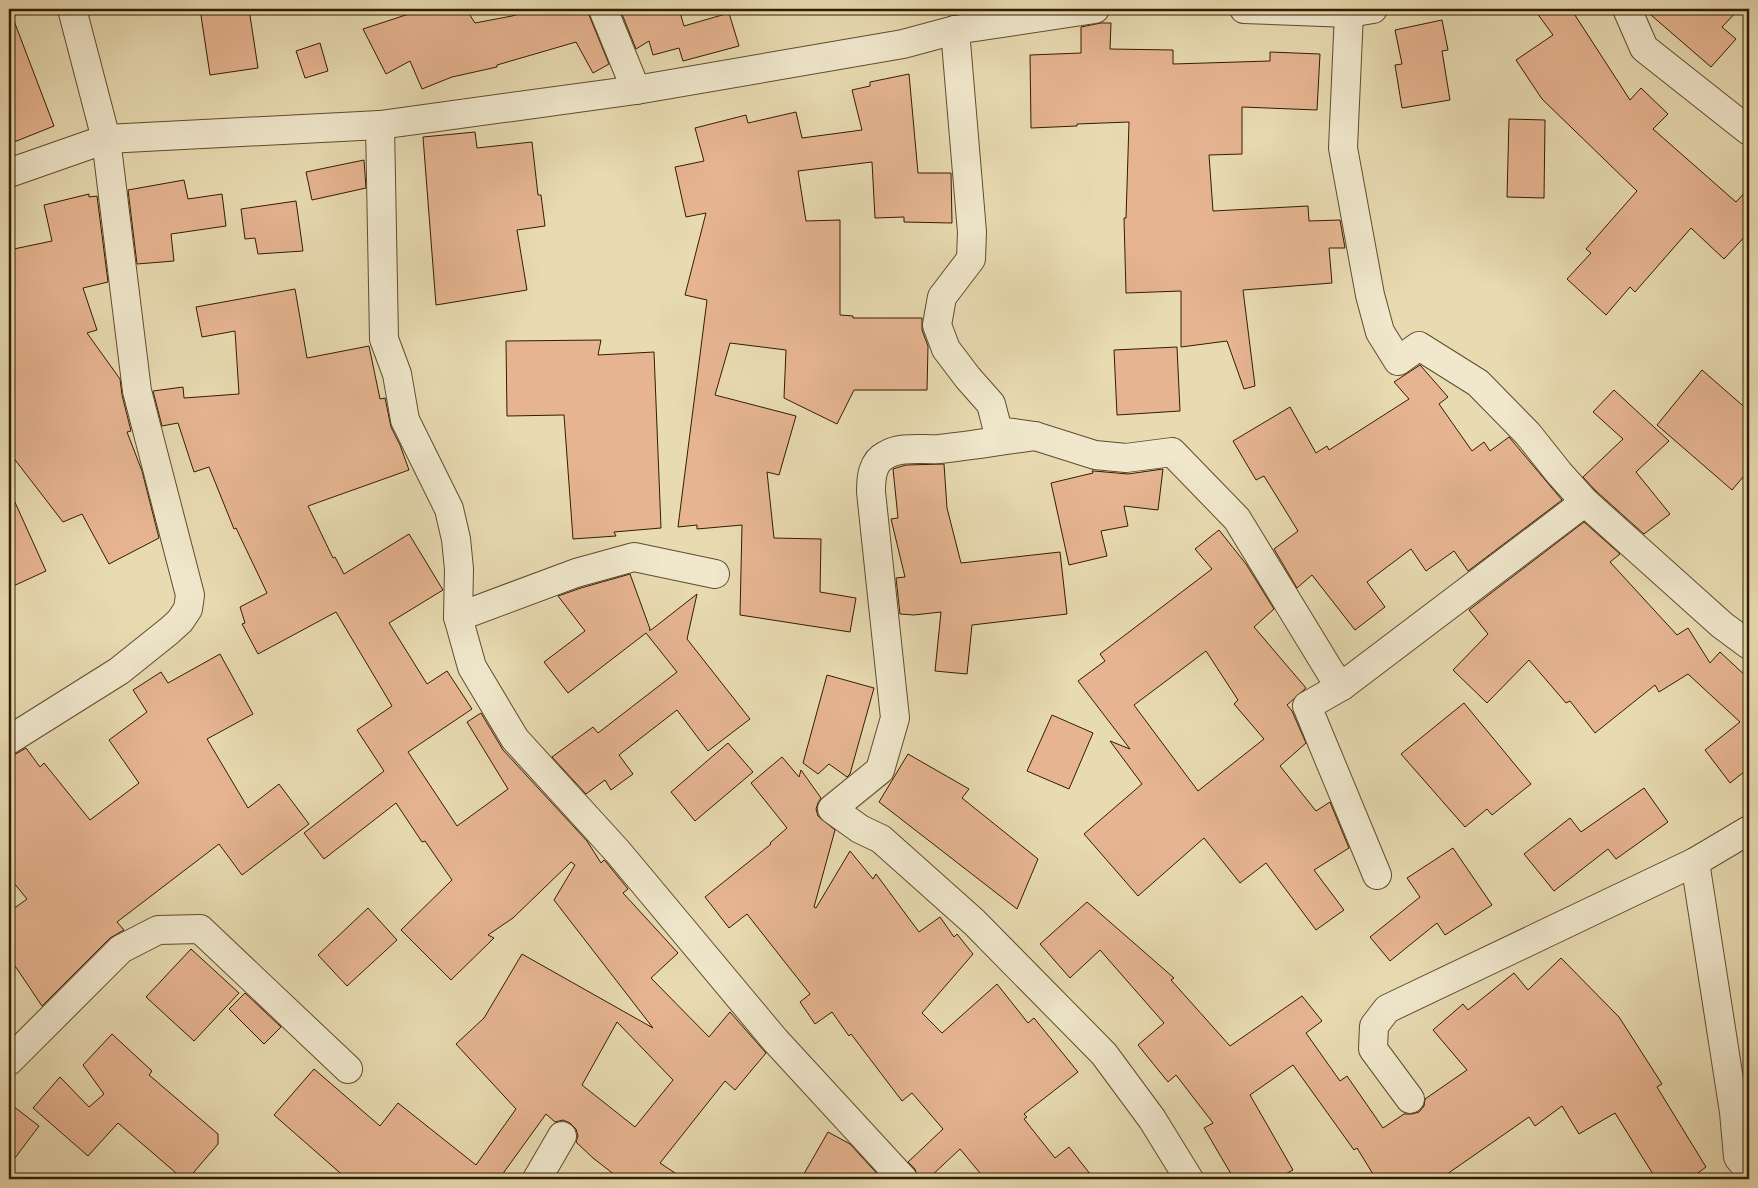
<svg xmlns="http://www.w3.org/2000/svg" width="1758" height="1188" font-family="'Old Standard TT',serif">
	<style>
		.building { fill: #e6b491; stroke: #331d00; fill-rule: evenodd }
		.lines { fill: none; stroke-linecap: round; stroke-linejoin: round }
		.street-casing { stroke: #604c2c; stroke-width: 30 }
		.street { stroke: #f0e7cc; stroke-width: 28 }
	</style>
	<rect width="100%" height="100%" fill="#e8dab1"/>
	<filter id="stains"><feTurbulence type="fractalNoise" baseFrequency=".004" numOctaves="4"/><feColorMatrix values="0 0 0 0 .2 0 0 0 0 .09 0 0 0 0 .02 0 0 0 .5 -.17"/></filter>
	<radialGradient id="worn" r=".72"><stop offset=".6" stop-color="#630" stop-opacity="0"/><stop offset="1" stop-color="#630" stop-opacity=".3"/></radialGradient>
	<g class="building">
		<polygon points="200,9 249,9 258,68 210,75"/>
		<polygon points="424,9 466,9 475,23 512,16 536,9 588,9 589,15 609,64 593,73 576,42 497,65 497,67 452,77 422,89 410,61 386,74 363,29"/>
		<polygon points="620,9 679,9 684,26 729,13 739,46 683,61 679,48 653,55 649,41 636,49"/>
		<polygon points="1534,9 1571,9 1630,100 1641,88 1668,114 1653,129 1736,202 1749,188 1749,232 1724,259 1691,228 1635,292 1630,287 1606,315 1567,279 1591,253 1586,249 1637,191 1542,99 1516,60 1553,35"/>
		<polygon points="1644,9 1739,9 1722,27 1736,39 1711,67"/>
		<polygon points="9,13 11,13 54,126 9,144"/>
		<polygon points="1442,20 1448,50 1442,51 1450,100 1402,108 1395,65 1402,64 1395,30"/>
		<polygon points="1101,23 1111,23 1110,49 1173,50 1173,64 1270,61 1270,52 1320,54 1317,110 1242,107 1242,154 1209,155 1213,211 1308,206 1309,221 1340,220 1345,248 1329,248 1332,283 1243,290 1255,386 1244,389 1227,341 1181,347 1181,291 1126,293 1124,218 1126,218 1129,122 1077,124 1077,126 1031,128 1030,55 1081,53 1081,27"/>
		<polygon points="320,43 328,71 305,78 296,51"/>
		<polygon points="909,74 918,173 951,173 952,223 904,222 904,217 875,218 872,162 798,171 806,221 840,220 840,315 853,316 853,318 922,318 922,330 928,346 927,390 854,390 837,424 784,398 786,350 730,343 715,395 796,416 779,475 767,472 774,538 821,539 820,592 856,598 850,632 740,615 742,525 697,529 697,525 678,527 707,300 685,295 706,213 686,217 675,167 704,161 695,128 746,115 748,123 796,112 802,138 862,130 852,90 870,86 870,82"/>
		<polygon points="1509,119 1545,120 1544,198 1507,197"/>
		<polygon points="475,132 477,148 532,142 538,195 541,195 545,226 517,230 527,290 436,305 423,137"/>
		<polygon points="364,160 366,188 312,200 306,172"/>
		<polygon points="184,180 188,199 222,194 226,226 171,234 174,261 137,264 128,190"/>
		<polygon points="89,194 89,197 97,196 108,282 83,288 97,330 87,333 120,379 122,395 131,431 127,432 142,471 159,538 109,564 82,514 63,522 9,452 9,250 52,241 44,205"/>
		<polygon points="296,201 303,251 258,254 255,238 245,239 241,209"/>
		<path d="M295,289L307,358L369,346L380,399L385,398L391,427L400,445L409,470L308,506L333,558L335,557L344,574L409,534L443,590L389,623L427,684L447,671L472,709L408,752L457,826L508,789L467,722L481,713L503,750L587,841L601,863L604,860L606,862L628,889L623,893L678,953L651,978L709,1037L730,1012L766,1053L735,1090L725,1081L660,1163L684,1179H620L593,1158L576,1142L578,1136L576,1129L570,1123L563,1120L555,1122L546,1114L499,1179H347L274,1115L314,1069L380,1126L398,1103L476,1165L516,1109L456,1044L484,1018L522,954L653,1028L554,900L575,865L571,862L513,918L488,935L494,938L451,980L401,930L452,880L425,841L422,842L396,803L324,859L304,833L384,771L357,730L392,706L336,612L258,654L242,624L245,623L240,607L267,593L236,528L234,529L209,467L194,472L178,423L162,426L153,391L183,387L184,398L239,394L235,331L202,337L196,307ZM617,1022L673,1080L635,1127L582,1085Z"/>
		<polygon points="601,340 598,355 654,352 661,528 614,532 616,536 573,539 564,415 507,416 506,341"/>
		<polygon points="1177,347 1180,411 1117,415 1114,350"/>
		<polygon points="1420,365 1448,397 1439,404 1472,451 1484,442 1490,451 1509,437 1562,500 1468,571 1454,551 1426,571 1411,549 1367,582 1385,607 1355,630 1312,575 1297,588 1274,549 1298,531 1264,476 1256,480 1233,441 1290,407 1316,453 1327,446 1329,450 1409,399 1394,382"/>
		<polygon points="1702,370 1749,411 1749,470 1732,490 1657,425"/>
		<polygon points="1614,390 1669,441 1636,472 1670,514 1644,534 1596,491 1583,477 1623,439 1593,412"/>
		<polygon points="944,464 947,508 961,563 1060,552 1067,614 972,625 967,674 935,671 941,612 914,615 900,614 896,578 905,577 891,519 898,518 893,469 906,465"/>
		<polygon points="1163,469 1158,510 1124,506 1128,526 1101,531 1107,556 1069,565 1051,483 1093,473 1092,471 1094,471 1128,474"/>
		<polygon points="9,489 46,571 9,588"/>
		<polygon points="1584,522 1620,554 1610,562 1677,635 1688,628 1710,663 1720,652 1749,679 1749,768 1730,783 1705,750 1740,722 1688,674 1659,692 1655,685 1595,733 1570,701 1566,703 1529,660 1487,703 1453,670 1488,634 1469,610"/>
		<path d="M1219,530L1246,564L1274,609L1254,627L1306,688L1287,705L1292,711L1306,743L1280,766L1316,811L1330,802L1349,848L1314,870L1344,910L1316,930L1266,863L1240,883L1204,838L1138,896L1084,834L1142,784L1110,741L1130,749L1078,681L1105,661L1100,654L1212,569L1195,549ZM1206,651L1238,700L1234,704L1264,739L1198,791L1134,705Z"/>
		<polygon points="630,574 650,629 649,630 651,630 697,594 687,639 750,719 708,751 677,710 619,755 633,774 611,790 605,780 586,794 552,757 593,727 598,733 677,672 646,633 568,693 544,662 585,631 558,596 581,588"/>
		<polygon points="220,654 253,714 207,739 248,808 279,784 309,824 242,875 219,844 117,922 124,930 110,938 42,1006 9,957 9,912 27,899 9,877 9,758 26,748 40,767 44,763 90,820 139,783 109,740 147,712 133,690 161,672 168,683"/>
		<polygon points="827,675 874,688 850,774 847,777 829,764 818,774 803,763"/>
		<polygon points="1464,703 1531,784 1492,815 1487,809 1465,827 1401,754"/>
		<polygon points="1052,715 1093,733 1069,789 1027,771"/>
		<polygon points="728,743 753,772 695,821 671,792"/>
		<polygon points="908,754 969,789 962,798 1038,859 1017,909 879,802"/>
		<polygon points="782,757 799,777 801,770 821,798 818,803 816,809 818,816 835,830 814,907 816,908 850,851 873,879 876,874 919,932 940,917 954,937 957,934 973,954 922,1013 942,1033 997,984 1028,1023 1034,1018 1078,1072 1024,1114 1027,1117 1024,1119 1055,1158 1069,1147 1094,1179 985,1179 960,1149 928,1179 918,1179 915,1169 908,1162 943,1129 912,1093 902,1101 851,1034 849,1036 832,1012 815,1024 800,1002 810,994 747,914 729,928 705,897 771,844 770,843 787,828 751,783"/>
		<polygon points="1644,788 1668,822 1616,859 1608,849 1554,891 1524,854 1570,818 1581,832"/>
		<polygon points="1453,848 1492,905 1445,935 1437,923 1390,961 1370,937 1420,897 1407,878"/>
		<polygon points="1087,902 1174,978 1171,980 1230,1046 1302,996 1322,1021 1306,1033 1340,1081 1347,1076 1383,1128 1404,1114 1412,1114 1419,1112 1424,1106 1425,1099 1467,1070 1433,1030 1463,1004 1468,1010 1514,973 1528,990 1561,958 1619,1017 1662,1084 1657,1087 1706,1167 1690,1179 1656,1179 1615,1113 1579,1134 1562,1106 1535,1126 1529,1117 1440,1179 1376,1179 1357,1148 1354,1150 1293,1065 1250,1095 1293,1170 1276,1179 1234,1179 1204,1128 1213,1123 1176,1075 1168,1082 1138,1045 1164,1023 1100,950 1070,978 1040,944"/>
		<polygon points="368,908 397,940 347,986 318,955"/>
		<polygon points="191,949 239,993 194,1041 146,997"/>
		<polygon points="245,993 281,1027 264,1044 229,1009"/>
		<polygon points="112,1034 152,1071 149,1075 218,1134 218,1144 188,1179 183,1179 118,1123 88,1156 33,1108 60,1077 89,1107 104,1094 83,1065"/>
		<polygon points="9,1103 39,1126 9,1166"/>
		<polygon points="828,1132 850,1144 882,1179 801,1179"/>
	</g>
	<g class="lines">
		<g class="street-casing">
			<g id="street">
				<polyline points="603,9 636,90"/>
				<polyline points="1244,9 1349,13 1373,9"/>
				<polyline points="1627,9 1644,48 1749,131"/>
				<polyline points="1349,13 1343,148 1370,295 1380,332 1398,361 1419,346 1478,383 1528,434 1559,473 1585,502 1722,625 1749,645"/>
				<polyline points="955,30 972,232 971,259 942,297 937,325 946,349 968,378 991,404 998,431 1035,436 1095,455 1126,458 1172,452 1237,519 1331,673 1342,686"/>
				<polyline points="380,125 384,339 397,374 405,420 449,509 456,539 459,569 458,617 472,667 515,739 618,852 775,1040 903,1179"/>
				<polyline points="9,173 106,139 380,125 636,90 903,44 955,30 1095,9"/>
				<path d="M1035,436C1003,440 971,446 939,449C922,450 901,446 886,455C872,462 871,478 871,492L895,718L880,770L832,809L860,829L881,839L974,922L1104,1054L1152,1119L1189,1179"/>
				<polyline points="458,617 576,573 634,557 715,574"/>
				<polyline points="9,740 119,671 169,631 180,621 188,609 190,595 137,391 106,139 72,9"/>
				<polyline points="1695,862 1734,1112 1738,1157 1749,1171"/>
				<polyline points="1377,875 1307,706 1342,686 1585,502"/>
				<polyline points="9,1061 121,949 158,930 200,929 348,1069"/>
				<polyline points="1410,1099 1373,1049 1374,1026 1387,1009 1695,862 1749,830"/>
				<polyline points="537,1179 562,1136"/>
			</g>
		</g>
		<use href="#street" class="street"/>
	</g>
	<rect width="1758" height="1188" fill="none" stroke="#e8dab1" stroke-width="30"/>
	<rect x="10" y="10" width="1738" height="1168" fill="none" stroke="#331d00" stroke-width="2.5"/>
	<rect x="15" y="15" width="1728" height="1158" fill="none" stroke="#331d00"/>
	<rect width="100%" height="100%" filter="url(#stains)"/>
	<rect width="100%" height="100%" fill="url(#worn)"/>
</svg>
